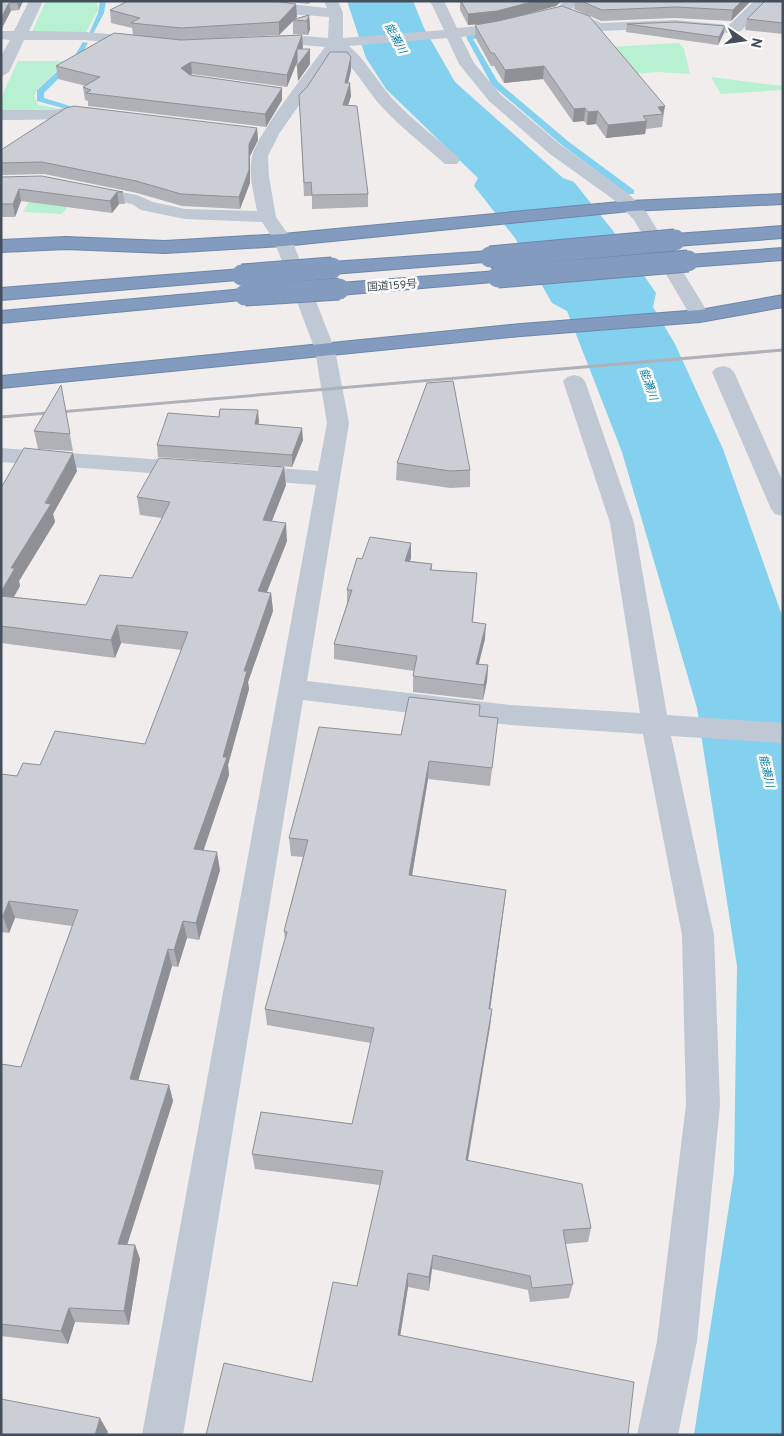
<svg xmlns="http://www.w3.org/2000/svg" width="784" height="1436" font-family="Overpass,'Noto Sans JP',sans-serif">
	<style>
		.green { fill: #b8f0d2 }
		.water { fill: #83d1ef }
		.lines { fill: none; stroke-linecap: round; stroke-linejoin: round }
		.stream { fill: #83d1ef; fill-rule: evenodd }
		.highway-casing { stroke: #6d86aa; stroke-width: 2 }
		.minor { fill: #bfc8d3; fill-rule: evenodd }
		.highway { fill: #829bbe; fill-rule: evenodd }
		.rail { stroke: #aeb1b8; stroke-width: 3 }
		.highway-bridge-casing { stroke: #6d86aa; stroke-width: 23; stroke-linecap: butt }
		.highway-bridge { stroke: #829bbe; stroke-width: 21 }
		.wall { fill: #afb1b7 }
		.shaded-wall { fill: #8e9095 }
		.building { fill: #cbced5; stroke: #8e9095 }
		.labels { text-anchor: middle; stroke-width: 5; stroke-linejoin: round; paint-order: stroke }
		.far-water-label { font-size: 11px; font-style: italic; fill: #077dab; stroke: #fff }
		.far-street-label { font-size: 11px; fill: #444f5b; stroke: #fff }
	</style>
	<rect width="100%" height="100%" fill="#f0edec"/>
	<g class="green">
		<polygon points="46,1 97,1 98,10 86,32 32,32"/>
		<polygon points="679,43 684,49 690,74 658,72 631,74 609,47"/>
		<polygon points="18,61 67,61 38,88 34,96 38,105 56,108 53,112 1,112 1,98"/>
		<polygon points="711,77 783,86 783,90 721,94"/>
		<polygon points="34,193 73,200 62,214 23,212"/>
	</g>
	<polygon class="water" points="347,1 413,1 424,28 455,82 563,178 574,182 614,232 656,293 653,307 675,344 723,449 783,618 783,1435 694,1435 734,1173 737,966 697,708 622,452 567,311 552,303 515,238 474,186 478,178 386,89 366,58"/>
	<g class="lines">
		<g class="stream">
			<polygon points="100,1 106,1 104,13 93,34 89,34 98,13"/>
			<polygon points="493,35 494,36 473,39 498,82 569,142 634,190 634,194 628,194 563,146 492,85 466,37 469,35"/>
			<polygon points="83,42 88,43 80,57 44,93 44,98 70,106 70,110 37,101 37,90 75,55"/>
		</g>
		<g class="highway-casing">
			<g id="highway">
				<polygon points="783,194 783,204 630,211 283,246 165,253 66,249 1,252 1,240 66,237 165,241 283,234 630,201"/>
				<polygon points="783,226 783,238 675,246 668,244 666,240 668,236 675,234"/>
				<polygon points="783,248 783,260 688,267 681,265 679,261 681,257 688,255"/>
				<polygon points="490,251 497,253 499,257 497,261 332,274 325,272 322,268 325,264 332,262"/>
				<polygon points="242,269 249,271 252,275 249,279 1,300 1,288"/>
				<polygon points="498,271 505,273 508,277 505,281 339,295 332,293 329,289 332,285 339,283"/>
				<polygon points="245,289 252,291 255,295 252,299 1,323 1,311"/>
				<polygon points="783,295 783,307 700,322 521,336 1,388 1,376 521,324 700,310"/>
			</g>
		</g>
		<g class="minor">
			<polygon points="29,1 43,1 29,31 85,32 142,37 149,41 142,45 85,40 24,40 9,72 1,77 1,56 10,40 1,39 1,31 14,31"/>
			<path d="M236,1H261L327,8L324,1H338L343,13V38L444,30L430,1H444L457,28L497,24L557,8L564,1H579L571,10L601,23L675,20L729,25L754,1L783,2V10L763,9L741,31L729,33L675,28L599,31L561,16L497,32L461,37L474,63L501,95L562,146L629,194L647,213L710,316L707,320L700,322L693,320L634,220L617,202L550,154L489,101L459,64L447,38L349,46C366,60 376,80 391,97C411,119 435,137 457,156L460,160L457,164H445C424,145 400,127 381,106C365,88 355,67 336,52L279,134L268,156L269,177L276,217L292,240L335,350L349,423L307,681L510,705L640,713L610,523L563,381L567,377L574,375L581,377L585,381L634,523L667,715L783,723V743L671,736L714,935L720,1105L697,1341L678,1435H637L657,1341L686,1105L682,935L643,734L510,725L303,700L183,1435H142L316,485L249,480L241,478L238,473L241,468L249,466L318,471L327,423L315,350L274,240L262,222L185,219L141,210L132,204L81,195L78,191L81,187L87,186L137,195L153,202L185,209L257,211C254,194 248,174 252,157C256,135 309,69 325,47L291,44L264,46L257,42C265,31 314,37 328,38L329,17C310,15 247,14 236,1Z"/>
			<path d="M76,106L97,110L99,113C94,120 15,120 1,120V110H53Z"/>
			<polygon points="723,366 730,368 734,372 783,482 783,516 775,514 771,509 712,372 716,368"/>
			<polygon points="1,448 191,462 199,464 202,469 199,474 191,476 1,462"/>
		</g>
		<use href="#highway" class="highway"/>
		<polyline class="rail" points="1,417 783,350"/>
		<g class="highway-bridge-casing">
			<g id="highway-bridge">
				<polyline points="490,257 675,240"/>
				<polyline points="242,275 332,268"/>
				<polyline points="498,277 688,261"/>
				<polyline points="245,295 339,289"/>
			</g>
		</g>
		<use href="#highway-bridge" class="highway-bridge"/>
	</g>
	<g class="wall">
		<polygon points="1,1 23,1 19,10 11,11"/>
		<polygon points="281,1 311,1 309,4"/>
		<polygon points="460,1 562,1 556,6 515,17 665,106 662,127 646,129 645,134 606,138 596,124 587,125 584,121 573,122 543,79 504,83 494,66 491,66 475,37 475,25 482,24 468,25 460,10"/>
		<polygon points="575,1 751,1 731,21 675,18 601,21 574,9"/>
		<polygon points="783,1 783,34 745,30 747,19"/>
		<polygon points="110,10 297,17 294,19 309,15 310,29 308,35 293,34 293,21 279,35 211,39 303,47 302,49 310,49 310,64 298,81 297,62 287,87 192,74 190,75 282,88 282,100 266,127 88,106 88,101 85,100 83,87 86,86 58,79 56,66 133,35 132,28 111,23"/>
		<polygon points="627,24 724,33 718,45 626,32"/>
		<polygon points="351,57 351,70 348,83 351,96 348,105 368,194 368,207 312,209 312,196 304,196 299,95"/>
		<polygon points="257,128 258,140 250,156 250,183 240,209 182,206 137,193 44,174 1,175 1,150"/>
		<polygon points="1,177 123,192 125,204 119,204 112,213 21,201 15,217 1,217"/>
		<polygon points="64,402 73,451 38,449 34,431"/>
		<polygon points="258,410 258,424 303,440 292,467 158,457 157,445 219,417"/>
		<polygon points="397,463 470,470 470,487 450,488 396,480"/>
		<polygon points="77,471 53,514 55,522 19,581 20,586 14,597 86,605 132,578 162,518 140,515 137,497 286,485 272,521 287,541 267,592 271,593 273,611 248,682 249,689 228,765 229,775 203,850 220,870 199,940 187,938 178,967 172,966 138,1080 169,1085 173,1101 127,1244 135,1245 140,1259 129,1325 75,1322 68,1344 1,1336 1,1064 21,1067 72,926 15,918 9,933 1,932 1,774 17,776 40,765 145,744 182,650 121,643 115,658 1,643 1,488"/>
		<polygon points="411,558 410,561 432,564 432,570 477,573 473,622 485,639 478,664 488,665 487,681 483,700 413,692 413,676 414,671 334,659 334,644 347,604 347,590 362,559"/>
		<polygon points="480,716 498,718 490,786 428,779 412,876 506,890 490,1009 492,1009 490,1026 468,1161 591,1228 588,1242 565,1244 573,1284 569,1298 530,1302 528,1290 432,1269 429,1291 408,1287 400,1336 312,1382 357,1286 380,1185 255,1169 252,1154 352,1124 371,1043 267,1025 265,1009 285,939 284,931 303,857 291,856 289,838 401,735"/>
	</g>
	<g class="shaded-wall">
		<polygon points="18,1 23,1 19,10 17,2"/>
		<polygon points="535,1 562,1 556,6 497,22 468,25 468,14"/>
		<polygon points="742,1 751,1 731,21 733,10"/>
		<polygon points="9,3 11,11 1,30 1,18"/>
		<polygon points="296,4 297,17 294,20 292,20 293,21 279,35 279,22"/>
		<polygon points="309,15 310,29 308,35 307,21"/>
		<polygon points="725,26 724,33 718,45 719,37"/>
		<polygon points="302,35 303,47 287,87 287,75"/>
		<polygon points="310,49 310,64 298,81 297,66"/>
		<polygon points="351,57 351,70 345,96 345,83"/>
		<polygon points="191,62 192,74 182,80 181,68"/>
		<polygon points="544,66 543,79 504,83 505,70"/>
		<polygon points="350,83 351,96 344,118 343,105"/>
		<polygon points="282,88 282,100 266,127 265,114"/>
		<polygon points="665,106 663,114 658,107"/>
		<polygon points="585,108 584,121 573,122 574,109"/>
		<polygon points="598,111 596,124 587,125 588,112"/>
		<polygon points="647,121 645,134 606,138 608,125"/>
		<polygon points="257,128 258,140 250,156 250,183 240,209 239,197 249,144"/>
		<polygon points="19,189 21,201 15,217 13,204"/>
		<polygon points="117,192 119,204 112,213 110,201"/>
		<polygon points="258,410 259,422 256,436 255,424"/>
		<polygon points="302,428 303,440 292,467 292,455"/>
		<polygon points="73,453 77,471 53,514 55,522 19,581 20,586 4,614 1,602 1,592 11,568"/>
		<polygon points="284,467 286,485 265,538 263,520"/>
		<polygon points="286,523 287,541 260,609 258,591"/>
		<polygon points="411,543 411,558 405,576 405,561"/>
		<polygon points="271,593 273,611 248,682 249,689 228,765 229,775 198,867 194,849 223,757 244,671"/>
		<polygon points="486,624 485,639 475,679 476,664"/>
		<polygon points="117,625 121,643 115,658 111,640"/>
		<polygon points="488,665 487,681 483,700 484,685"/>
		<polygon points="429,761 428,779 409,893 409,875"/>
		<polygon points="217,852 220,870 199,940 196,923"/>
		<polygon points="506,890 504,907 488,1025 489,1009"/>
		<polygon points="9,901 15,918 9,933 3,916"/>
		<polygon points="183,921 187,938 178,967 174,950"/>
		<polygon points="168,949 172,966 134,1095 130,1079"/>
		<polygon points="492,1009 490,1026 465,1176 466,1160"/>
		<polygon points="169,1085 173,1101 123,1258 118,1244"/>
		<polygon points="135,1245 140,1259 129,1325 124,1311"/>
		<polygon points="433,1255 432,1269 429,1291 429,1277"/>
		<polygon points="408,1273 408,1287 398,1349 398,1335"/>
		<polygon points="69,1308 75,1322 68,1344 61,1331"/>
		<polygon points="100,1418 108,1432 107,1435 95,1435"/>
	</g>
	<g class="building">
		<polygon points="1,1 18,1 17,2 9,3 1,18"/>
		<polygon points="128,1 273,1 296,4 279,22 181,28 131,23 140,18 110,10"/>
		<polygon points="461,1 535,1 497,11 468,14"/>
		<polygon points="581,1 742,1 733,10 676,7 602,10"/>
		<polygon points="765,1 783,1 783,23 747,19"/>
		<polygon points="562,6 589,16 665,106 658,107 663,114 643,116 647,121 608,125 598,111 588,112 585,108 574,109 544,66 505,70 494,53 491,53 475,25 498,21"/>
		<polygon points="309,15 307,21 292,20"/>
		<polygon points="676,22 725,26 719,37 627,24"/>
		<polygon points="114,33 181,40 302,35 287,75 191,62 181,68 190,75 282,88 265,114 86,93 91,90 83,87 100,77 56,66"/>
		<polygon points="297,49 310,49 297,66"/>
		<polygon points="330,52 347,52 351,57 345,83 350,83 343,105 357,106 368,194 312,195 311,182 304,183 299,95 307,87"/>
		<polygon points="74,106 257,128 249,144 249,170 239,197 181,194 136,181 42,162 1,163 1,150 66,108"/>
		<polygon points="42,176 123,192 117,192 110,201 19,189 13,204 1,204 1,177"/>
		<polygon points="453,381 470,470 450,471 397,463 427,383"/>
		<polygon points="61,385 70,434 34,431"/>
		<polygon points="220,409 258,410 255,424 302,428 292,455 157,445 168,413 219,417"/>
		<polygon points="24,448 73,453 45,503 51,504 11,568 15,568 1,592 1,488"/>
		<polygon points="159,458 284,467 263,520 286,523 258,591 271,593 244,671 247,671 223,757 227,757 194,849 217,852 196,923 183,921 174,950 168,949 130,1079 169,1085 118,1244 135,1245 124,1311 69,1308 61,1331 1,1324 1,1064 21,1067 78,910 9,901 3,916 1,916 1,774 17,776 23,763 40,765 55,731 145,744 188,632 117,625 111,640 1,626 1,596 86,605 100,575 132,578 170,502 137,497"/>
		<polygon points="370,537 411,543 405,561 432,564 430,570 477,573 472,622 486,624 476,664 488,665 484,685 413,676 417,656 334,644 352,590 347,590 357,558 362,559"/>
		<polygon points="409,697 480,705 479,716 498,718 492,768 429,761 409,875 506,890 489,1009 492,1009 466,1160 582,1184 591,1228 563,1230 573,1284 532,1288 530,1276 433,1255 429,1277 408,1273 398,1335 634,1382 628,1435 206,1435 224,1363 312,1382 333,1282 357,1286 383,1171 252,1154 261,1112 352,1124 374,1028 265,1009 287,932 284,931 308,840 289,838 319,727 401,735"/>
		<polygon points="1,1399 100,1418 95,1435 1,1435"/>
	</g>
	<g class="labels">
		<g class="far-water-label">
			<text transform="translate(396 38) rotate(62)" y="4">能瀬川</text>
			<text transform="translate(649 384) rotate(71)" y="4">能瀬川</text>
			<text transform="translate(767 771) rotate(77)" y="4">能瀬川</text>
		</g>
		<g class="far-street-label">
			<text transform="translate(392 285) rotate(-4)" y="4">国道159号</text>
		</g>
	</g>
	<rect width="784" height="1436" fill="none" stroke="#444f5b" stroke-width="5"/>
	<g transform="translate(744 40) rotate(103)" stroke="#ffffff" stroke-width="4" paint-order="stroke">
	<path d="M0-4L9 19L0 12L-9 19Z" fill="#444f5b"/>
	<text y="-8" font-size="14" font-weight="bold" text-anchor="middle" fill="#444f5b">N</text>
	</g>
</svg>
